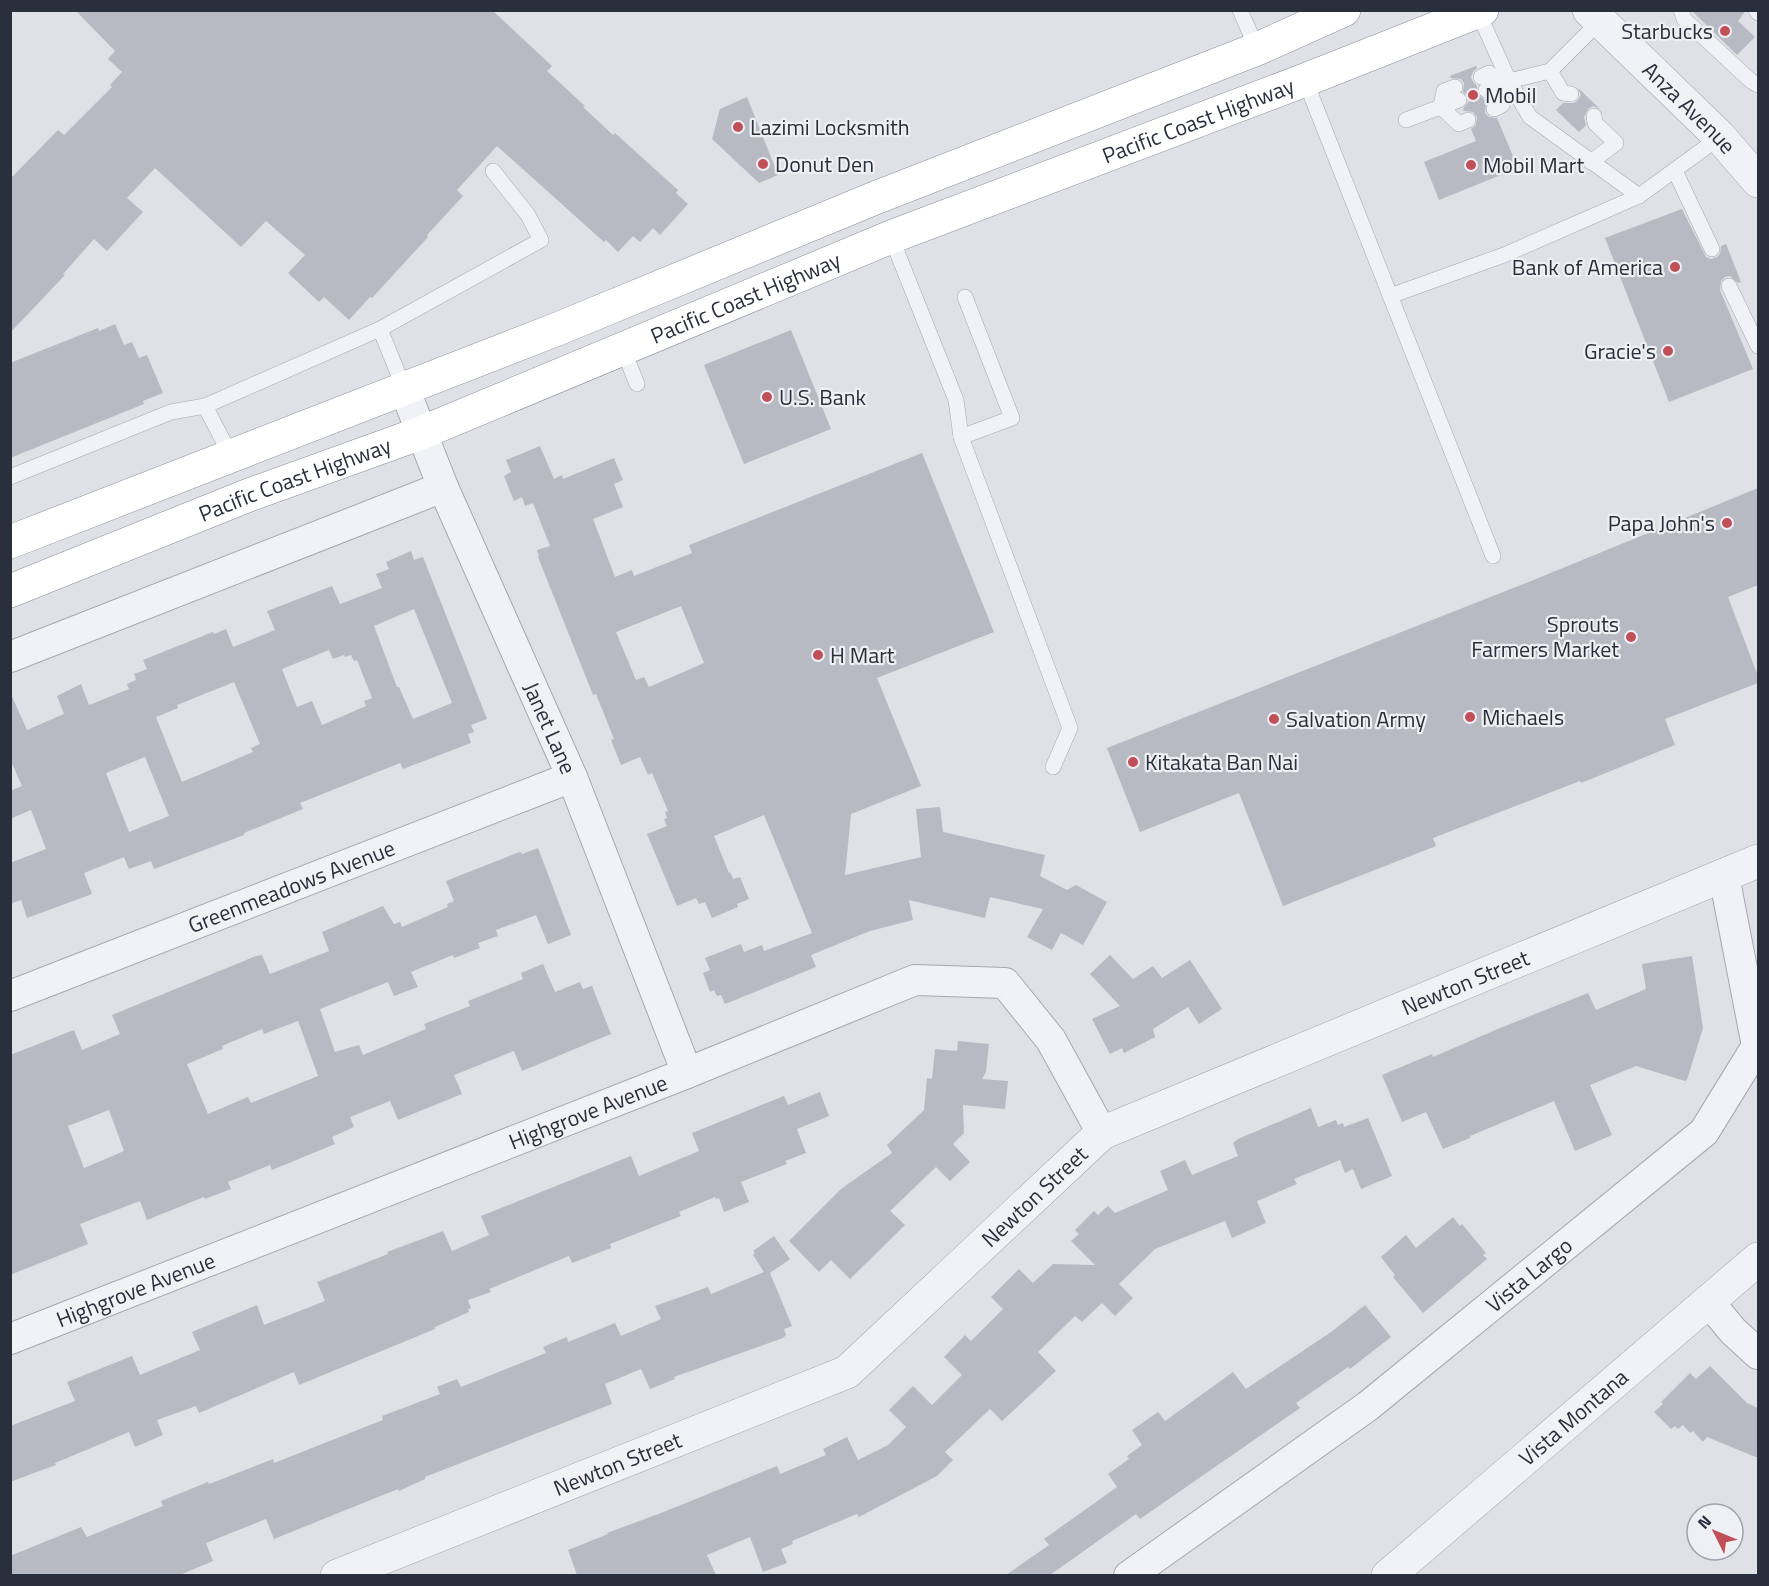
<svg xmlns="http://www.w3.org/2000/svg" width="1769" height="1586" font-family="'Titillium Web',sans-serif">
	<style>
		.building { fill: #b7bac3; fill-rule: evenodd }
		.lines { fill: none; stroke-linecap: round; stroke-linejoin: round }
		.service-casing { stroke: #a5a8b0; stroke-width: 16 }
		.minor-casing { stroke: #a5a8b0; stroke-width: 32 }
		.tertiary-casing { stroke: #a5a8b0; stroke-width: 34 }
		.trunk-casing { stroke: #888e9c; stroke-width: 34 }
		.service { stroke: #f1f2f5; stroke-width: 15 }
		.minor { stroke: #f1f2f5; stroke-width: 30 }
		.tertiary { stroke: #f1f2f5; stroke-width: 33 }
		.trunk { stroke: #fff; stroke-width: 33 }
		.poi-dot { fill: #c04f58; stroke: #eef0f4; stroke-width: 2 }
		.labels { text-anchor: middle; stroke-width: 4.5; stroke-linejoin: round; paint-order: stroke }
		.poi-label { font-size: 22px; fill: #292f3c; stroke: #eef0f4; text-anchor: start }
		.street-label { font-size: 22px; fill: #292f3c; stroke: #eef0f4 }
	</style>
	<rect width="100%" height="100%" fill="#dfe1e7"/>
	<g class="building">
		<polygon points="75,10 492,10 552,66 547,71 585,106 583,107 613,135 615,133 678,190 676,193 688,204 660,235 653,228 640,242 633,236 618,252 606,240 604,242 497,146 457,190 463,196 427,235 428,237 372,298 370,297 349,320 324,297 319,302 288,273 305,255 266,221 241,247 155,168 127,198 143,212 107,251 94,239 63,274 65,275 10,333 10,179 58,130 64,135 112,87 110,85 122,72 108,59 115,51"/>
		<polygon points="1691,10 1746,10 1738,21 1755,37 1737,55"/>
		<polygon points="1476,66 1477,68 1473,72 1471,77 1473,82 1477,86 1477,94 1484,99 1490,99 1486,104 1485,113 1489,117 1497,118 1518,168 1439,200 1424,162 1476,141 1471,129 1476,125 1477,117 1473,112 1464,111 1463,109 1469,101 1468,96 1463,92 1464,83 1461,79 1451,78 1450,76"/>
		<polygon points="1578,88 1600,109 1593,106 1588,109 1584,117 1586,125 1579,132 1556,110 1563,103 1574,103 1578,100 1581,95"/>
		<polygon points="747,97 778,175 759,183 712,139 720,109"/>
		<polygon points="1682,209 1706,257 1711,259 1717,257 1720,254 1721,246 1726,244 1741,282 1738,283 1730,276 1725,277 1721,281 1720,290 1753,369 1669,402 1605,238"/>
		<polygon points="115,324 124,345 132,342 139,358 147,355 163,393 143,401 144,404 10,458 10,363 98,328 99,331"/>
		<polygon points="791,330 831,429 744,464 704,365"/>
		<path d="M540,446L554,479L562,475L563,479L614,458L623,480L614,484L623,507L593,519L615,577L632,570L634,576L692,553L689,545L922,453L994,632L877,678L921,786L851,814L845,875L921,857L916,809L940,807L943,832L1045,855L1040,876L1067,890L1076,885L1107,902L1083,945L1061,933L1052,950L1027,937L1043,909L990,897L985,918L909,900L913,920L870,931L811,955L816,967L725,1004L721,995L717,996L714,990L710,992L703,973L710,970L705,958L741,944L744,952L762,945L764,951L812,933L764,815L714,836L729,873L730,872L733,879L740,877L749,899L737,904L738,907L712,918L705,902L699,904L696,898L677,906L647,834L667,826L664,819L667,818L665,812L668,811L652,773L648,775L640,757L621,765L611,740L614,739L596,694L593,695L538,557L539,556L537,550L550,546L533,503L525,506L522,497L514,501L504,476L511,472L506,460ZM681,606L704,663L649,687L644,677L636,680L616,632Z"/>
		<polygon points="1758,488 1758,585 1728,597 1758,676 1758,683 1665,719 1675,745 1581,783 1580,781 1433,838 1436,846 1283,906 1239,793 1140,832 1107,748 1531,581"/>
		<path d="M411,551L414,560L423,557L487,719L471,725L474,732L468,734L471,743L403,769L400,763L300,803L303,809L244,833V835L154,869L151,861L129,869L124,857L84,873L92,894L27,918L21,900L10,904V863L46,849L31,810L10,819V791L22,786L10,759V692L27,730L64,714L57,696L81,684L89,705L129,689L127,684L136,680L134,674L147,669L143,660L213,632L214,634L226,629L233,647L275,630L267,611L332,586L340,604L382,588L376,574L389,569L386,562ZM414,609L452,703L413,719L399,687H397L374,626ZM329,650L333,659L344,655L345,657L351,655L354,661L357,660L372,698L364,701L366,706L322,725L312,701L297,707L282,669ZM234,682L260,744L251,748L253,752L182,782L156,717L178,708L177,705ZM145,757L169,816L129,832L106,773Z"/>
		<path d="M538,848L571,935L548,944L536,915L496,930L498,936L478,943L480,948L454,958L453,955L411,972L418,987L394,996L388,982L320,1009L335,1052L359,1045L363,1055L426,1029L424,1024L470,1006L468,1001L523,979L521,973L543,964L555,992L580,982L583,989L592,986L611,1034L522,1071L514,1051L467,1070L454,1075L462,1094L398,1120L390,1101L350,1117L354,1127L332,1137L335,1144L272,1170L270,1165L228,1182L231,1189L205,1199L204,1197L147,1220L140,1201L80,1224L88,1244L10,1275V1055L74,1030L82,1050L120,1034L112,1015L256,956L262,955L270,974L329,951L322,932L383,906L394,924L400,922L402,927L448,907L447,904L454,901L446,881L517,853L521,852L522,854ZM298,1021L318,1076L251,1103L248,1097L208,1114L187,1064L223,1049L222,1046L262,1029L264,1034ZM109,1110L124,1151L84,1168L68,1126Z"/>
		<polygon points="1110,955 1133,979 1153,966 1162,978 1190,960 1222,1009 1199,1024 1188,1007 1153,1029 1155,1037 1124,1053 1122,1048 1110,1054 1092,1019 1120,1006 1090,974"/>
		<polygon points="1692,956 1703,1028 1687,1080 1685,1081 1636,1066 1590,1085 1612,1135 1575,1151 1554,1101 1470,1136 1470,1138 1443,1149 1426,1112 1402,1122 1382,1075 1432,1054 1433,1057 1500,1028 1588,993 1596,1010 1646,989 1642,964"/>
		<polygon points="958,1041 989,1044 986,1072 982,1079 1008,1081 1005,1109 963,1105 964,1133 953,1144 970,1162 950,1181 936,1167 890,1211 905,1225 850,1279 831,1260 819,1272 789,1241 841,1189 892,1153 887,1145 924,1110 927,1078 932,1079 935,1049 957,1051"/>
		<polygon points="820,1092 829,1116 797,1129 806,1153 785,1161 787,1164 741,1182 749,1202 724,1212 719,1198 716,1199 715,1197 679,1212 681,1216 610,1244 611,1248 572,1263 569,1256 489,1289 491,1292 468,1300 471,1308 468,1309 469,1312 435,1327 435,1329 299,1385 294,1372 199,1413 196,1406 157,1420 163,1435 135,1447 129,1432 55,1463 56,1465 10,1482 10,1426 75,1401 67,1382 132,1356 140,1375 200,1350 192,1332 257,1305 264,1325 325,1301 317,1282 388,1254 387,1252 443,1231 452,1251 489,1235 481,1216 631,1156 639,1176 699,1151 692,1133 784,1096 788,1105"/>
		<polygon points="1311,1108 1318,1127 1336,1120 1338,1125 1343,1123 1344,1127 1368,1118 1392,1176 1361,1189 1353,1169 1345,1173 1340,1160 1294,1179 1297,1184 1257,1201 1266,1223 1232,1238 1225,1221 1155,1249 1119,1284 1133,1298 1115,1316 1102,1303 1082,1322 1075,1316 1038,1352 1056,1371 1002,1421 990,1409 945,1452 953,1460 937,1476 859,1517 857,1514 792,1541 793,1544 781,1549 787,1563 763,1572 750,1537 707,1555 716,1575 577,1575 568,1550 608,1534 607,1533 661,1513 777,1466 780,1474 826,1455 823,1449 847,1437 858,1460 888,1445 906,1427 889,1410 913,1386 932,1405 962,1375 944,1357 965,1335 971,1341 1003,1309 991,1297 1019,1269 1033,1283 1053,1264 1095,1265 1071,1241 1079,1234 1075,1230 1094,1211 1098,1215 1108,1206 1115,1213 1168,1190 1160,1171 1185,1160 1192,1175 1238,1156 1233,1143 1238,1139"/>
		<polygon points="1453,1217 1460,1226 1462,1224 1486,1253 1483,1255 1487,1259 1423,1313 1393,1277 1395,1275 1381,1257 1406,1235 1416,1248"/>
		<polygon points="774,1236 790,1259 770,1273 792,1326 784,1329 786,1335 783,1338 674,1377 675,1379 650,1389 641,1369 605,1384 612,1404 425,1477 425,1479 399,1491 398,1489 274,1539 266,1519 206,1543 213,1561 180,1575 10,1575 10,1556 81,1527 87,1537 163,1506 161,1501 208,1482 209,1484 273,1459 274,1463 383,1420 382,1416 440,1394 437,1387 457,1379 461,1387 546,1353 543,1347 567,1337 568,1342 615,1323 621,1336 661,1319 655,1306 708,1287 711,1294 764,1272 753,1255 755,1253 753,1251"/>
		<polygon points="1365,1305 1391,1337 1350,1369 1348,1367 1296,1403 1300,1408 1140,1519 1136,1514 1050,1575 1006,1575 1049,1545 1044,1539 1117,1487 1108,1474 1129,1459 1127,1456 1142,1445 1132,1430 1158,1412 1165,1421 1233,1372 1246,1389 1331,1332"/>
		<polygon points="1710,1366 1747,1403 1758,1408 1758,1458 1707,1437 1703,1442 1693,1431 1690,1433 1683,1425 1678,1429 1675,1426 1671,1429 1654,1412 1663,1404 1661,1402 1690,1373 1696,1379"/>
	</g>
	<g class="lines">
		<g class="service-casing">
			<g id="service">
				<polyline points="1240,10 1257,49"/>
				<polyline points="1681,10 1684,19 1751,81 1758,85"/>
				<polyline points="1756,10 1758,13"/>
				<polyline points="1478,12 1509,81 1530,117 1639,196"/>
				<polyline points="1550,71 1563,93 1571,94"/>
				<polyline points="1481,77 1489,73 1502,84 1502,105 1494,109"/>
				<polyline points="1305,80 1493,556"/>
				<polyline points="1455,87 1444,91 1441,107 1459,124 1468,120"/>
				<polyline points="1486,90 1509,81 1550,71 1600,21"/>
				<polyline points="1406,120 1459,100"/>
				<polyline points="1591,162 1616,143 1595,123 1594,116"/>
				<polyline points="1675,171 1712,249"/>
				<polyline points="891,237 956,400 961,437 1070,728 1053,767"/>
				<polyline points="1729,286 1758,346"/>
				<polyline points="1390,296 1504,255 1639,196 1720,137"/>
				<polyline points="380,329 404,388"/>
				<polyline points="623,349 637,384"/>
				<polyline points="205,406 380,329 541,240 528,215 493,171"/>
				<polyline points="961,437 1012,418 965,297"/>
				<polyline points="10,477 171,412 205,406 231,456"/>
			</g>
		</g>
		<g class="minor-casing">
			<g id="minor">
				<path id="s1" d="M404,388L443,487L572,777L687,1073"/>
				<polyline points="10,657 443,487"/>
				<path id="s2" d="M10,996L572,777"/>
				<polyline points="1709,1302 1733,1331 1758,1354"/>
				<path id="s3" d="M10,1339L687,1073L915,980L1005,983L1051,1040L1102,1133"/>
				<path id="s4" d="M1129,1576L1368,1406L1704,1132L1757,1046L1724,876"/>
			</g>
		</g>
		<g class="tertiary-casing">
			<g id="tertiary">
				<path id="s5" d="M1589,10L1720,137L1758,181"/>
				<path id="s6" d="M337,1576L847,1372L1102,1133L1758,861"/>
				<path id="s7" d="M1388,1576L1758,1259"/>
			</g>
		</g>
		<g class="trunk-casing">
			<g id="trunk">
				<polyline points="10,542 560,328 875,198 1257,49 1344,10"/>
				<path id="s8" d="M10,591L249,495L421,433L891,237L1305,80L1482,10"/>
			</g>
		</g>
		<use href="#service" class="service"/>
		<use href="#minor" class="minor"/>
		<use href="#tertiary" class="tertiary"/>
		<use href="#trunk" class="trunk"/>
	</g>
	<g class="poi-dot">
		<circle cx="1725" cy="31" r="6"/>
		<circle cx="1473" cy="95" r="6"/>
		<circle cx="738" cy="127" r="6"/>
		<circle cx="763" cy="164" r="6"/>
		<circle cx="1471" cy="165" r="6"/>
		<circle cx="1675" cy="267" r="6"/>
		<circle cx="1668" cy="351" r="6"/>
		<circle cx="767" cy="397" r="6"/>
		<circle cx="1727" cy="523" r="6"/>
		<circle cx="1631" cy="637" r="6"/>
		<circle cx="818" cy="655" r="6"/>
		<circle cx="1470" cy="717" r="6"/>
		<circle cx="1274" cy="719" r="6"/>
		<circle cx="1133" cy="762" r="6"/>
	</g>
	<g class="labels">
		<g class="poi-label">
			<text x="1713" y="39" text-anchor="end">Starbucks</text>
			<text x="1485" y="103">Mobil</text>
			<text x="750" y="135">Lazimi Locksmith</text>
			<text x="775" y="172">Donut Den</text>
			<text x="1483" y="173">Mobil Mart</text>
			<text x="1663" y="275" text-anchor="end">Bank of America</text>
			<text x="1656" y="359" text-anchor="end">Gracie's</text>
			<text x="779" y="405">U.S. Bank</text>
			<text x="1715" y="531" text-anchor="end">Papa John's</text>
			<text x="1619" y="632" text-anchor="end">Sprouts<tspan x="1619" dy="25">Farmers Market</tspan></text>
			<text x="830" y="663">H Mart</text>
			<text x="1482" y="725">Michaels</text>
			<text x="1286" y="727">Salvation Army</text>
			<text x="1145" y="770">Kitakata Ban Nai</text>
		</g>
		<g class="street-label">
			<text dy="8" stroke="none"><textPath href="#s5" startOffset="140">Anza Avenue</textPath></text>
			<text dy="8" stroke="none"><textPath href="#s8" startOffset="1278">Pacific Coast Highway</textPath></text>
			<text dy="8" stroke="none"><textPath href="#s8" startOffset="792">Pacific Coast Highway</textPath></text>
			<text dy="8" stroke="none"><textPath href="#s8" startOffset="306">Pacific Coast Highway</textPath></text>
			<text dy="8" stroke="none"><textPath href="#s1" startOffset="370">Janet Lane</textPath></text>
			<text dy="8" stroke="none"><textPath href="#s2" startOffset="302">Greenmeadows Avenue</textPath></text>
			<text dy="8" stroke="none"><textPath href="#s6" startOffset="1292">Newton Street</textPath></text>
			<text dy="8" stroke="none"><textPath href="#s3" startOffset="621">Highgrove Avenue</textPath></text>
			<text dy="8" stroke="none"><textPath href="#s6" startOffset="806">Newton Street</textPath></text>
			<text dy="8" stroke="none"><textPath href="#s4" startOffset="501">Vista Largo</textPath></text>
			<text dy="8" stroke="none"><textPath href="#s3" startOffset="135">Highgrove Avenue</textPath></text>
			<text dy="8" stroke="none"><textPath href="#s7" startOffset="244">Vista Montana</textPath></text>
			<text dy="8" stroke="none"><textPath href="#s6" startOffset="302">Newton Street</textPath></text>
		</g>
	</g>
	<rect width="1769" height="1586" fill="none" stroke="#292f3c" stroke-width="24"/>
	<g transform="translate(1715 1532) rotate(313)"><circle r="28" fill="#eef0f4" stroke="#9fa3aa" stroke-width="1.5"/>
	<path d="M0-4.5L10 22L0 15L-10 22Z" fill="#c04f58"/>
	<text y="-9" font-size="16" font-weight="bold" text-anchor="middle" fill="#292f3c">N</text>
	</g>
</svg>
